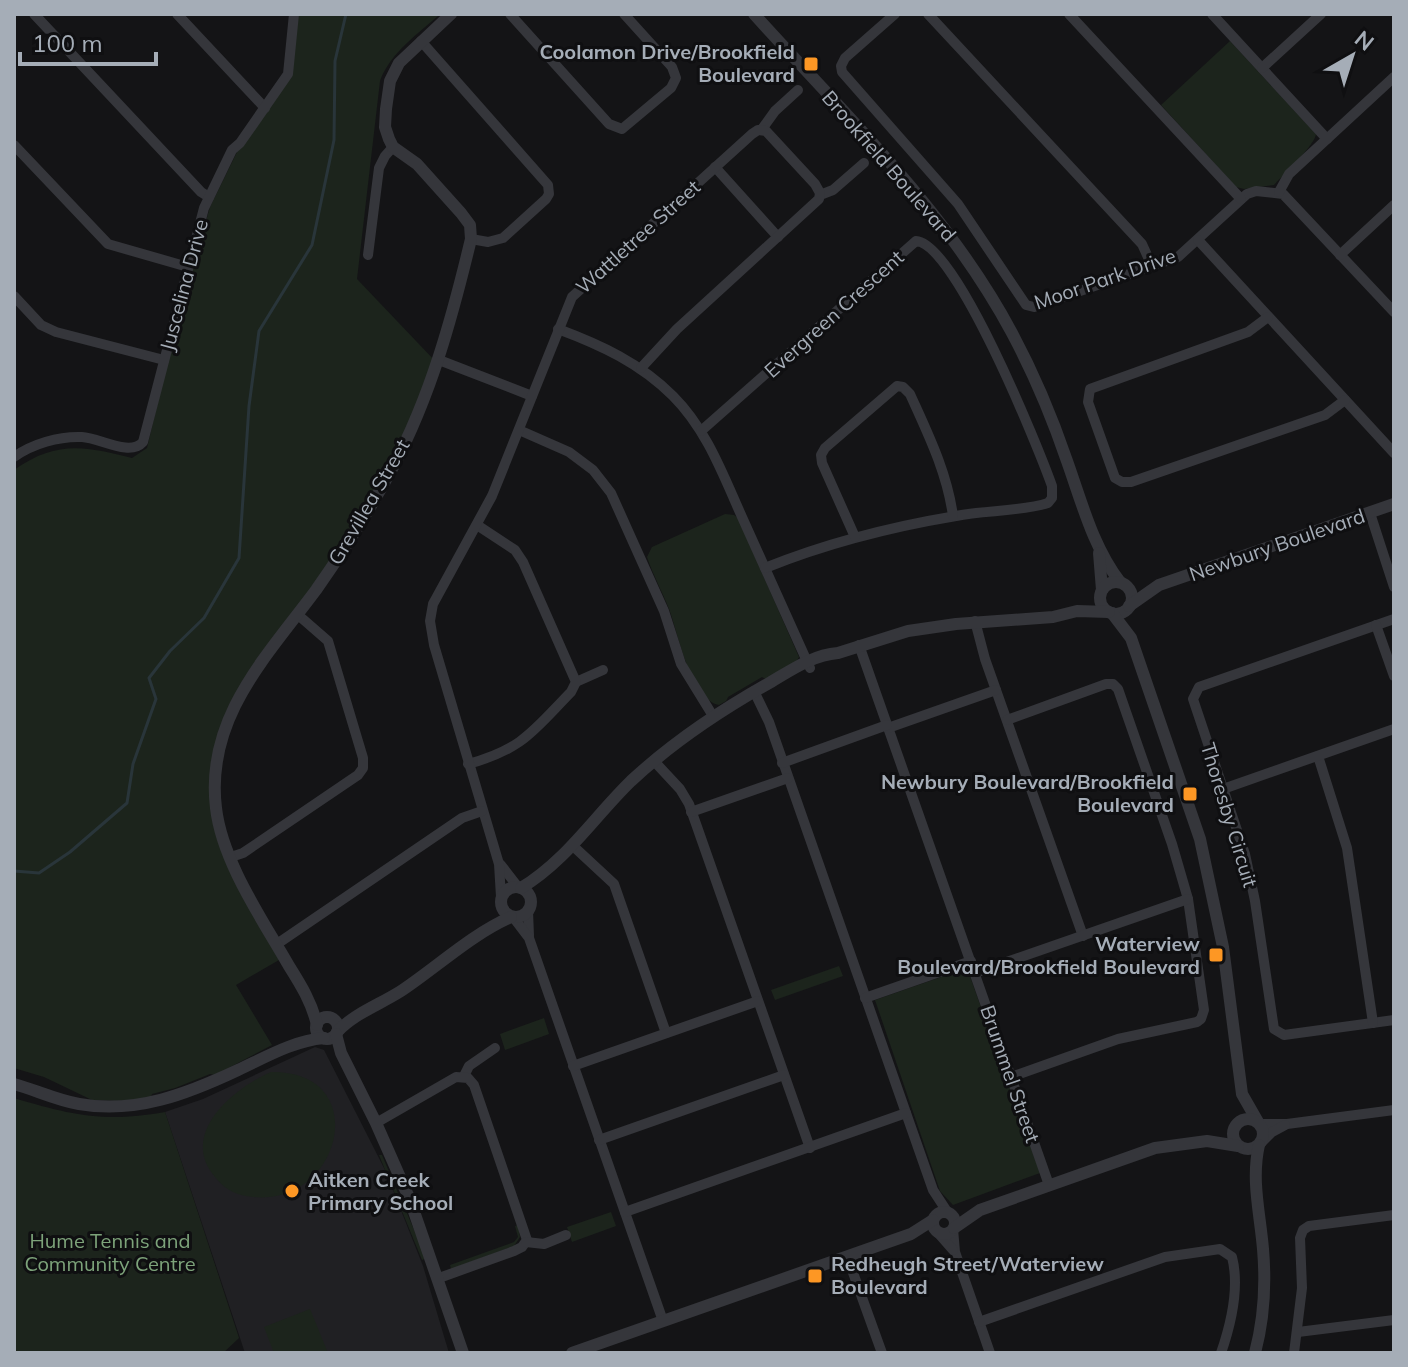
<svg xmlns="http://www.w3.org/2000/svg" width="1408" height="1367" font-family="Mulish,sans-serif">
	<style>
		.built { fill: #202023 }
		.green { fill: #1c241c }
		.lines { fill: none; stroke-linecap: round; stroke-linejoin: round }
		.stream { stroke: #29353a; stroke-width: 3 }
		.minor { stroke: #35363b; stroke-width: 10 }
		.tertiary { stroke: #35363b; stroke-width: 12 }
		.poi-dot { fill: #fd9724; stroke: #0f0f11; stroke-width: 3 }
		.labels { text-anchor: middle; stroke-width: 6; stroke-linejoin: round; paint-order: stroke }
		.poi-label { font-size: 20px; font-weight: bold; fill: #a5adb7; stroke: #0f0f11; text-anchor: end }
		.street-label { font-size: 20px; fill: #a5adb7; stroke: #0f0f11 }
		.park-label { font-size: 20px; fill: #7da37a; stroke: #0f0f11 }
	</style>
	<rect width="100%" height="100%" fill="#141416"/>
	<polygon class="built" points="315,1047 324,1050 385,1170 423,1266 449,1353 245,1353 165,1112 203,1099"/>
	<g class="green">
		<path d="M294,14H440C418,34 390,53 380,81L357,279L437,363L421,404L344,548L230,703L212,800L279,960L236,985L272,1045L215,1075L210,1074L175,1088L152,1094L150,1098L122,1101L92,1100L44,1077L14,1068V470C56,440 85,446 132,458L147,448L177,322L210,207L237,152L288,74Z"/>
		<path d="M1230,41L1316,134C1315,145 1284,174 1274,185L1244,189L1236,187L1161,105Z"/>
		<path d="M725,514L734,515L738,518L799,657L796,662L766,679L762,677L728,697L726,701L719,705C690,699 678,632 669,609C662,591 653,575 647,557L652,547Z"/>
		<polygon points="839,966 843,976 775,1000 771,990"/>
		<polygon points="967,968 1040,1173 953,1205 940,1191 875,1000"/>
		<polygon points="544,1018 549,1034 505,1050 500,1034"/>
		<path d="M271,1072C376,1070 341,1213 246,1196C233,1194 223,1187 215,1177C178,1134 234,1088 271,1072Z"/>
		<path d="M14,1098C71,1115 105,1123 165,1112L239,1338L223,1353H14Z"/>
		<path d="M379,1155H382L398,1193C405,1197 407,1204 406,1211L426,1258L422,1260Z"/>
		<polygon points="611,1212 616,1226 572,1242 567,1227"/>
		<polygon points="518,1225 520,1237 514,1246 451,1269 450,1265 514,1242 518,1237 515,1226"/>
		<polygon points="310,1309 328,1353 274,1353 264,1327"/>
	</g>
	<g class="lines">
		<polyline class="stream" points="14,871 39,873 70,852 127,803 133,764 156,699 149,678 170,651 204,618 239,558 249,406 259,331 312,245 334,140 335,61 346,14"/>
		<g class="minor">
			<polyline points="34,14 201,192 209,197"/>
			<polyline points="177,14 265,108"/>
			<polyline points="510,14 609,124 622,129 671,88 676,78 672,67 624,14"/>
			<polyline points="895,14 845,58 841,66 842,72 958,204 1026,305 1034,307 1178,257 1247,194 1256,191 1283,194 1394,312"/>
			<polyline points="928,14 1142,244 1152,266"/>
			<polyline points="1069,14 1241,199"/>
			<polyline points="1212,14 1327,139"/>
			<polyline points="421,41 548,185 549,194 546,199 503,238 488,242 471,239"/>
			<polyline points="1262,68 1321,14"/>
			<polyline points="762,129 775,111 798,90"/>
			<polyline points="14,145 108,244 188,267"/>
			<polyline points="715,167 778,237"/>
			<polyline points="1279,192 1289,174 1394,77"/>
			<polyline points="820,195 833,190 864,163"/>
			<polyline points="1198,240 1394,453"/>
			<polyline points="368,255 379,168 385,156 393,147"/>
			<polyline points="1340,255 1394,205"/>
			<polyline points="14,296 41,325 56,332 164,360"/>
			<polyline points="1268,317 1248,332 1090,389 1088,402 1115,478 1122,482 1131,482 1325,415 1345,400"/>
			<path d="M558,329C601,345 640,363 673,396C707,430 723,475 742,517C765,567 787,618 810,668"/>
			<polyline points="439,360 532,396"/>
			<polyline points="519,430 569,452 593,470 611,493 664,611 681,664 713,716"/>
			<path d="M701,431L916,241C956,243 1038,447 1052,486V498L1048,503C1019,512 985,510 956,516C890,527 827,543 765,568"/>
			<path d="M14,457C32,444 59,436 82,437C100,438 130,457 143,442L204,208L232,150L240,143L288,74L294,14"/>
			<polyline points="1370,513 1394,587"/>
			<path d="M855,537L822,463L821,455L825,448L897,386L903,387L910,394C928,434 947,472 953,516"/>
			<polyline points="1394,619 1199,687 1193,699 1245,854 1255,901 1274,1029 1284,1035 1394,1020"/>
			<polyline points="975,621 985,659 1083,936"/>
			<polyline points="1376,625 1394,676"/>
			<polyline points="859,645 1049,1185"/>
			<polyline points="576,682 603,670"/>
			<polyline points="754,691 769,722 933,1190 948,1213"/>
			<polyline points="1007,720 1106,684 1113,684 1118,689 1172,844 1188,899 1204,1010 1201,1019 1197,1022 1118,1039 1011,1077"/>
			<polyline points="888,728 996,690"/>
			<polyline points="1318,756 1347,848 1373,1023"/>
			<polyline points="654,761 680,789 689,804 810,1148"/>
			<polyline points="782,763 887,725"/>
			<path d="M468,764C523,749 533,731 571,692L576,682L523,562L515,550L477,525"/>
			<polyline points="1223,789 1394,729"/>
			<polyline points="691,812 788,778"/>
			<polyline points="572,845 614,884 666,1033"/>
			<polyline points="231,857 243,853 358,775 363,768 363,758 328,641 297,614"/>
			<polyline points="501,865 518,887"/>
			<polyline points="501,897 499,864 434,645 430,621 433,604 492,496 572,297 752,134 758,130 766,131 815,184 820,193 819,199 677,329 641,368"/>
			<polyline points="528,911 529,936"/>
			<polyline points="513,917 529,938 663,1321"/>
			<polyline points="277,944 462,818 482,811"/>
			<polyline points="975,973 1188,899"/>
			<polyline points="865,998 971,961"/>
			<polyline points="573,1066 758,1001"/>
			<polyline points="464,1076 469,1066 495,1048"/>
			<polyline points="376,1123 456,1077 468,1078 474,1085 527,1240 522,1247 514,1251 439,1278"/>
			<polyline points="1259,1124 1287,1124 1394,1110"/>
			<polyline points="599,1140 784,1075"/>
			<polyline points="1261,1143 1272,1132 1285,1125"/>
			<polyline points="625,1212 906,1113"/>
			<polyline points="953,1229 955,1252 990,1353"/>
			<polyline points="939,1234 953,1250"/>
			<polyline points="526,1242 544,1244 566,1235"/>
			<polyline points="847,1256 882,1353"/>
			<path d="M979,1322L1165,1257L1220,1249L1232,1257C1240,1288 1231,1324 1221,1353"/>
			<polyline points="1298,1332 1394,1320"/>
			<polyline points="1294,1353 1302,1288 1300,1238 1303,1230 1309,1226 1394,1215"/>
		</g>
		<g class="tertiary">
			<path d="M754,14C846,116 947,211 1012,333C1034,374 1052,417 1067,461C1082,503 1093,547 1120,582"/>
			<polyline points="1099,553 1102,590"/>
			<circle cx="1116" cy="598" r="16"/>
			<polyline points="1129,606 1159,585 1394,504"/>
			<polyline points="1112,613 1131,638 1200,839 1223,947 1242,1094 1258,1122"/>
			<circle cx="516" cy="902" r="15"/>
			<path d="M521,888C566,861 594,817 631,781C673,742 721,710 771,682C793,669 813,655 838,653L908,631L956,624L1053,617L1077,611L1109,612"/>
			<circle cx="327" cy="1028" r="11"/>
			<path d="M317,1025C312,1003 301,985 289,966C262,919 222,861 216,808C205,718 267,656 316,590C344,550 370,510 393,467C431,395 452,318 471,239L470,225L461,213L417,164L393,147L389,139L385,127L386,109L390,81L399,63L451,14"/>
			<path d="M337,1032C355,1013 379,1005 401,991C437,967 472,934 511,917"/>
			<polyline points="336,1034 341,1053 376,1123 410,1200 463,1353"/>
			<path d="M14,1084C36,1090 56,1100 79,1104C136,1114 187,1094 238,1070C266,1057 293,1041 324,1038"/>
			<circle cx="1248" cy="1134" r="15"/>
			<circle cx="944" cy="1223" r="11"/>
			<polyline points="954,1228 980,1210 1155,1148 1207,1141 1238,1146"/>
			<polyline points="572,1353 911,1234 933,1220"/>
			<path d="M1255,1353C1264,1319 1266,1284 1263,1249C1260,1213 1251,1180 1259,1145"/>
		</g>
	</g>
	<g class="poi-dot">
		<rect x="803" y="56" width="16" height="16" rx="4"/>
		<rect x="1182" y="786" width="16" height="16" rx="4"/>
		<rect x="1208" y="947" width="16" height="16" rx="4"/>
		<circle cx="292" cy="1191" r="8"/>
		<rect x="807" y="1268" width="16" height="16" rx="4"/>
	</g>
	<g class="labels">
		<g class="poi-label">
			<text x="795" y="59">Coolamon Drive/Brookfield<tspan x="795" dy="23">Boulevard</tspan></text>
			<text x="1174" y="789">Newbury Boulevard/Brookfield<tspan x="1174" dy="23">Boulevard</tspan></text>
			<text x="1200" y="951">Waterview<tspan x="1200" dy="23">Boulevard/Brookfield Boulevard</tspan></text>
			<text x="308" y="1187" text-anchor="start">Aitken Creek<tspan x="308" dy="23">Primary School</tspan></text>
			<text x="831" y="1271" text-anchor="start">Redheugh Street/Waterview<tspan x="831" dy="23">Boulevard</tspan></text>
		</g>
		<g class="street-label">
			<text transform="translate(889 166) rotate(49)" y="7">Brookfield Boulevard</text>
			<text transform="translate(638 237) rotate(-42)" y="7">Wattletree Street</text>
			<text transform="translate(1105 279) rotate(-19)" y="7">Moor Park Drive</text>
			<text transform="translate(184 285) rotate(-75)" y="7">Juscelina Drive</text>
			<text transform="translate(834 314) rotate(-42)" y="7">Evergreen Crescent</text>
			<text transform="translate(369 502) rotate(-60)" y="7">Grevillea Street</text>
			<text transform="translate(1277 545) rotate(-19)" y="7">Newbury Boulevard</text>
			<text transform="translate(1229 815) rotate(73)" y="7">Thoresby Circuit</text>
			<text transform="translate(1010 1074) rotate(71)" y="7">Brummel Street</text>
		</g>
		<g class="park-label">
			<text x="110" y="1248">Hume Tennis and<tspan x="110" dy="23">Community Centre</tspan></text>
		</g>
	</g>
	<rect width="1408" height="1367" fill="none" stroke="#a5adb7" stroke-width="32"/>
	<g transform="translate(1352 56) rotate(39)" stroke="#0f0f11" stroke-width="6" paint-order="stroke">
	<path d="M0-6L14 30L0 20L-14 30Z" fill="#a5adb7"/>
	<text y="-12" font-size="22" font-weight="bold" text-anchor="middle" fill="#a5adb7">N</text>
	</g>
	<path d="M20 52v12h136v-12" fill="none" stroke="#a5adb7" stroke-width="4"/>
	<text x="32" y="52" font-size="24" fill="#a5adb7" stroke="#0f0f11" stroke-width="6" paint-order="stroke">100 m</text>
</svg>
